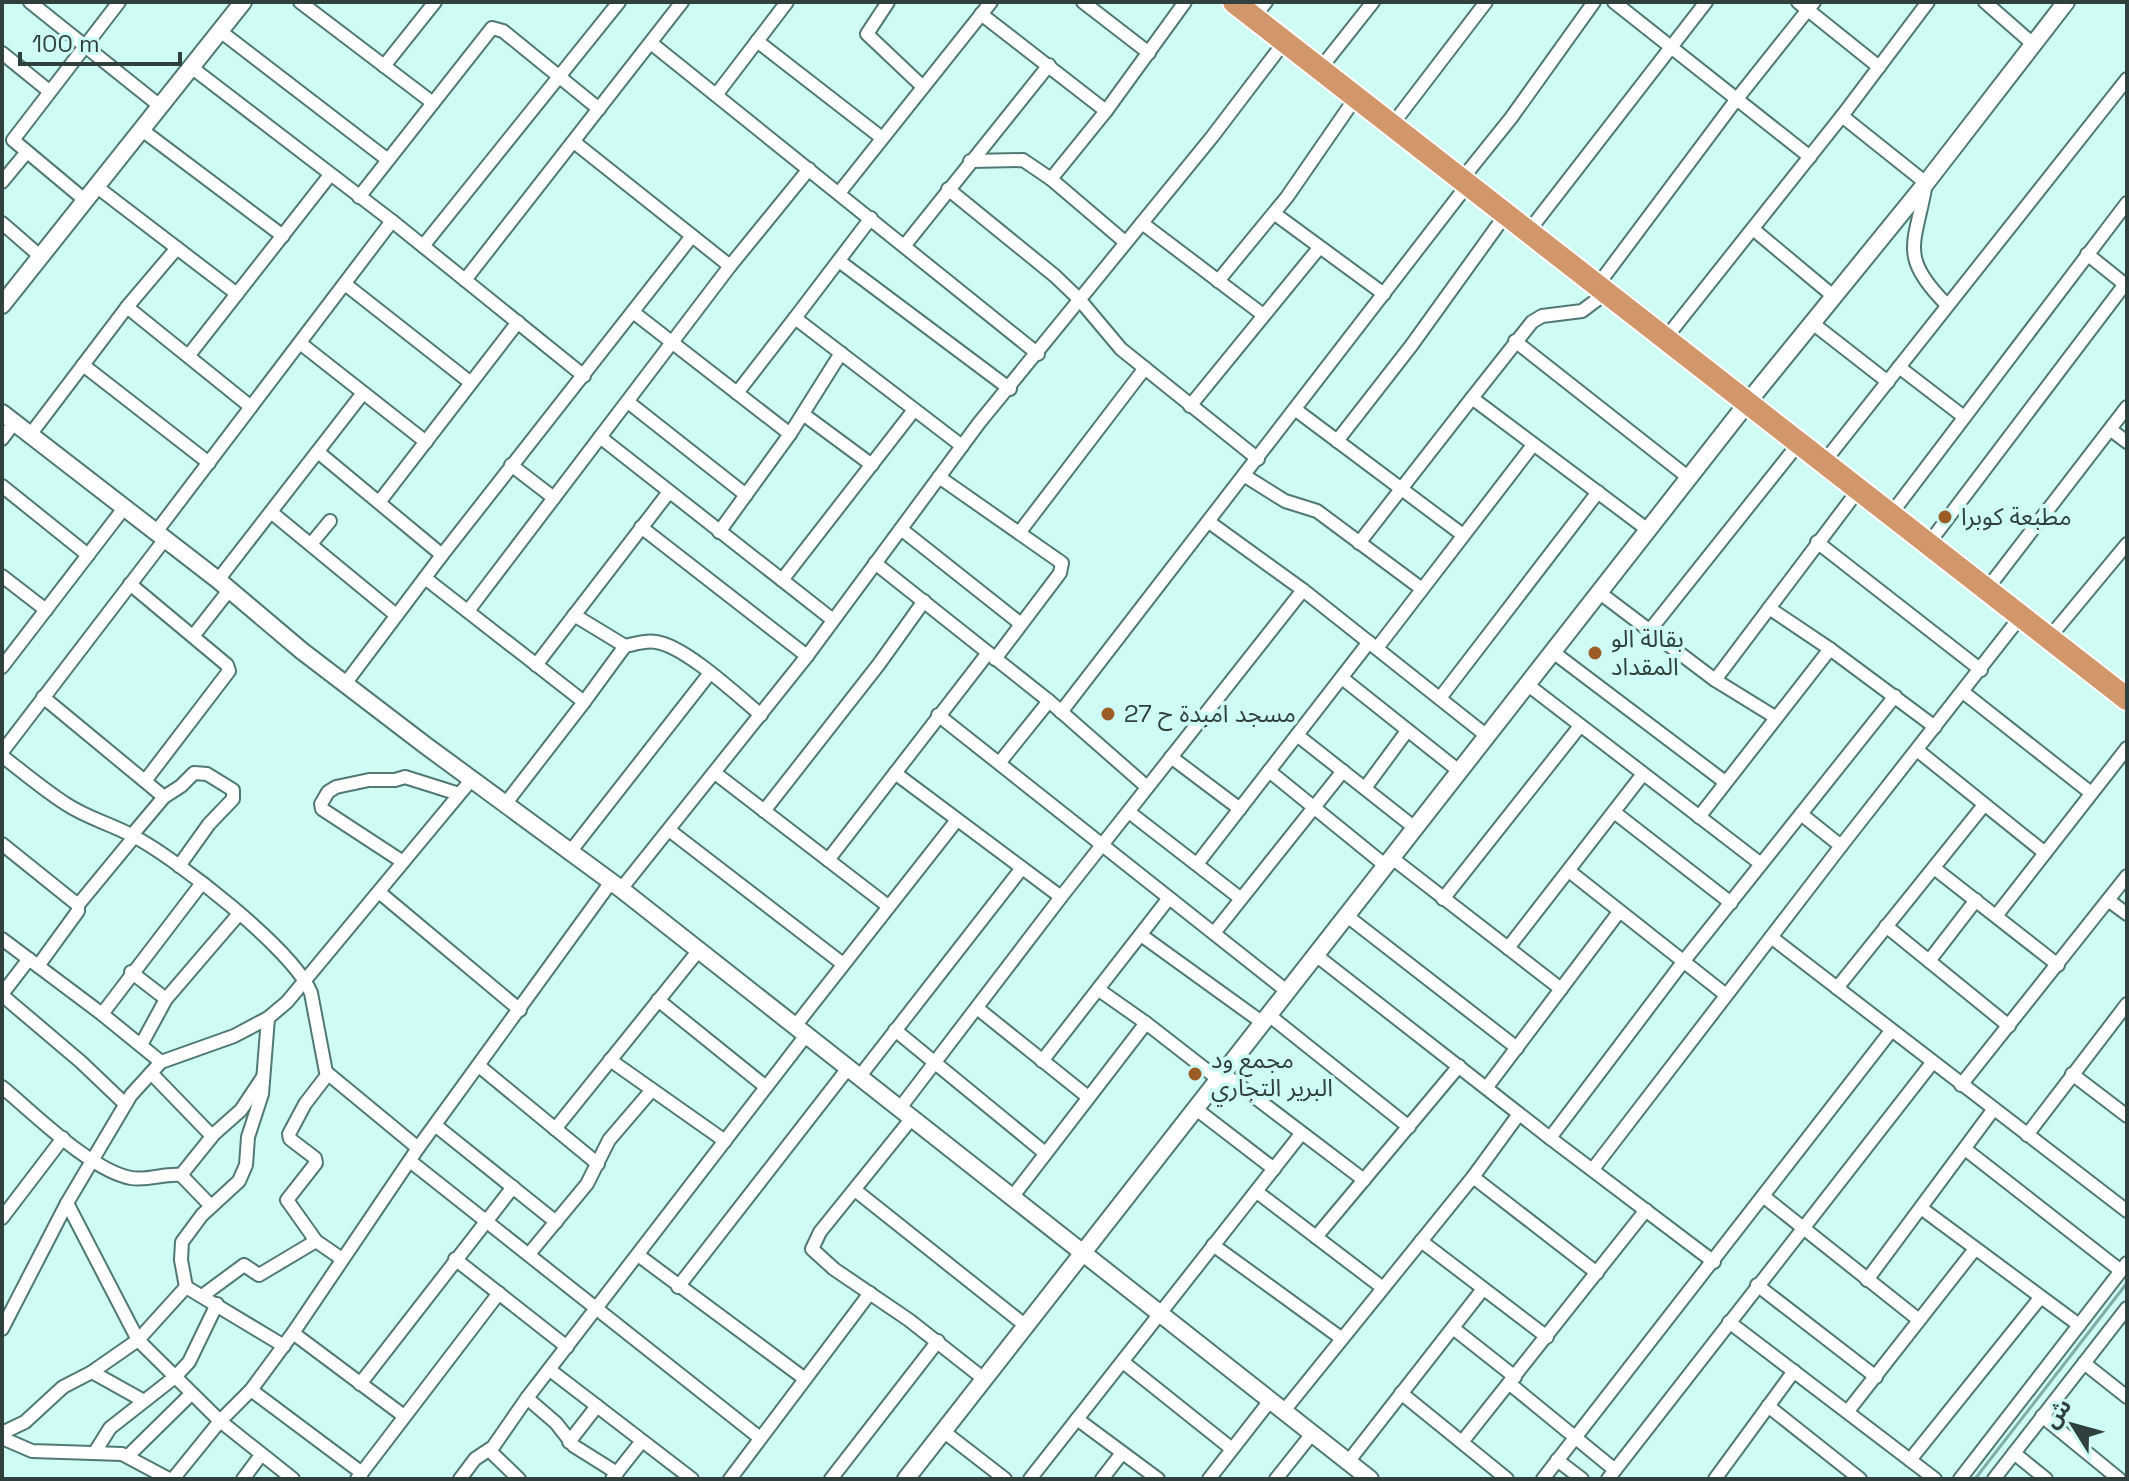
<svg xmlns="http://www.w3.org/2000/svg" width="2129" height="1481" font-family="'Space Grotesk','Noto Sans Arabic',sans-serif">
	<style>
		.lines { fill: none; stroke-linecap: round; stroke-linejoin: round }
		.stream { stroke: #7fada7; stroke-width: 3 }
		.street-casing { stroke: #517974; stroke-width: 16 }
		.secondary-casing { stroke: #517974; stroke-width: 20 }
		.highway-casing { stroke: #fff; stroke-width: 26 }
		.street { stroke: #fff; stroke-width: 12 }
		.secondary { stroke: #fff; stroke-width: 16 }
		.highway { stroke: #d1966a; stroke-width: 22 }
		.poi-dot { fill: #9c5c25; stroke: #cffbf5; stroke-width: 3 }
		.labels { text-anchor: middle; stroke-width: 8; stroke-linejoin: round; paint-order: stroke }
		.poi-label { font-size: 24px; fill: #2f403e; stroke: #cffbf5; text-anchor: start }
	</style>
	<rect width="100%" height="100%" fill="#cffbf5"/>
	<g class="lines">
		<polyline class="stream" points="1975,1479 2127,1283"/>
		<g class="street-casing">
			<g id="street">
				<polyline points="30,2 160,106"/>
				<polyline points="300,2 433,103"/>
				<polyline points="888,2 867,34 923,87"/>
				<polyline points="1083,2 1149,53"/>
				<polyline points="1614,2 1810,157"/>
				<polyline points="1798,2 1879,67"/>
				<polyline points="1985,2 2034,45"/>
				<polyline points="981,14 1106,111"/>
				<polyline points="1254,17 1266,2"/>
				<polyline points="220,31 388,160"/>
				<polyline points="757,41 882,138"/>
				<polyline points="651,43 1038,354"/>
				<polyline points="2,53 49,91"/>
				<polyline points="384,66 435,2"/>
				<polyline points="191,67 392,221 584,376"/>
				<polyline points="1320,69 1373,2"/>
				<polyline points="716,95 787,2"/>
				<path d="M1842,116L1926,183C1916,244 1897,255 1947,305"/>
				<polyline points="1392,125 1486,2"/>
				<polyline points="142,130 283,236"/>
				<polyline points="574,142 730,266"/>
				<polyline points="970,161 1023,160 1051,179 1106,111 1185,2"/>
				<polyline points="1051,179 1125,242"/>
				<polyline points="1462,179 1511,118 1594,2"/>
				<polyline points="2,182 26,153"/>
				<polyline points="97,187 237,294"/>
				<polyline points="948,189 1055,276 1079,299 1121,349 1258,459"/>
				<polyline points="839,193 991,2"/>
				<polyline points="359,197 492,28 503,31 599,109"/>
				<polyline points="86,201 13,140 119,2"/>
				<polyline points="1275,214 1384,294"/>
				<polyline points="871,218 795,318 962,446"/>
				<polyline points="2,223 40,256"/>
				<polyline points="1142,223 1262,314"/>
				<polyline points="1753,229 1832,295"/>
				<polyline points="1528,232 1706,2"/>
				<polyline points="905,245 1049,65"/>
				<polyline points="423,246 619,2"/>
				<polyline points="2087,254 2127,286"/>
				<polyline points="839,261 1010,389"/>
				<polyline points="465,280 682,2"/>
				<polyline points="1218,281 1287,197 1356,97"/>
				<polyline points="345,284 471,383"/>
				<polyline points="1597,286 1736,100 1814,2"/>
				<polyline points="127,307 251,407"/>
				<polyline points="633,312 790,434"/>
				<polyline points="1811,322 1888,382"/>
				<polyline points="1665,339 1842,116 1928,2"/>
				<polyline points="1515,341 1689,478"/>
				<polyline points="300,343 426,442"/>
				<polyline points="189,355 330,175"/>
				<polyline points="83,365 209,463"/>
				<polyline points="1899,367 1964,417"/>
				<polyline points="737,393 795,318"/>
				<polyline points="1472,398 1532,322 1542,316 1582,311 1606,293"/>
				<polyline points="628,402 746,495"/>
				<polyline points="1190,406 1319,248"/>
				<polyline points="1296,410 1463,535"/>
				<polyline points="803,414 872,465"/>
				<polyline points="2111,430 2127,442"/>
				<polyline points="30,435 127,307 177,248"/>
				<polyline points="600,437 833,620"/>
				<polyline points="2,439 14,423"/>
				<polyline points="1337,441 1411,346 1506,214"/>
				<polyline points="318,452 442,555"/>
				<polyline points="1824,462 2127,79"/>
				<polyline points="511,465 554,498"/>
				<polyline points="1245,476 1285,501 1317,511 1422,589"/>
				<polyline points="939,477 1062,563 1060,573 995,659"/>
				<polyline points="2,486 88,555"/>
				<polyline points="380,501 518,322"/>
				<polyline points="271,512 396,615"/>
				<polyline points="1891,514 2127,203"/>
				<polyline points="1209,522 1303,590 1487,736"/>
				<polyline points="641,527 807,656"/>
				<polyline points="901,529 1021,624"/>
				<polyline points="156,532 392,221"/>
				<polyline points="719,532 790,434 841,353"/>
				<polyline points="1019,533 1145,368"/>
				<polyline points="1817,542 1981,670"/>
				<polyline points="1359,543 1472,398 1648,530"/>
				<polyline points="1929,543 2125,284"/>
				<polyline points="311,544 330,521"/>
				<polyline points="875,563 1049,701 1147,787"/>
				<polyline points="2,576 46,610"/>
				<polyline points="425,578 584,702 506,803"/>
				<polyline points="218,580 363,393"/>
				<polyline points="782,580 914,410"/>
				<polyline points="130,584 227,665 229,671 145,781"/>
				<polyline points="1987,589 2127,407"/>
				<polyline points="1600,593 1715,680 1775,717"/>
				<polyline points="1769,608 1830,649 1935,727"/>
				<polyline points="468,611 730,266 809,169"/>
				<polyline points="574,615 625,646"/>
				<polyline points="1650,630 1799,443"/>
				<polyline points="194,635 230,589"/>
				<polyline points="2049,638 2127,544"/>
				<polyline points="1377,648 1533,445"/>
				<polyline points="1553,652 1725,782"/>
				<polyline points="536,665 669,492"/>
				<polyline points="2,667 124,508"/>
				<polyline points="1342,678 1459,771"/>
				<polyline points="1715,680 1859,489"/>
				<polyline points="345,684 442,555 692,236"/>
				<polyline points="1528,685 1761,864"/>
				<polyline points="1963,692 2091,793"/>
				<polyline points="43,697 164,797"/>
				<polyline points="1440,698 1598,492"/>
				<path d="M584,702L625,646C635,644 646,640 656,642C685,646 737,695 761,715"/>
				<polyline points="1061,712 1468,184"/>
				<polyline points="938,715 1288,992"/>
				<polyline points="1297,735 1415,828"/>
				<polyline points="1917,750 2045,853"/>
				<polyline points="2,752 165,539"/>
				<path d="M2,756C23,772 44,790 66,804C87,818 111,824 133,836C176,858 294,950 311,993L326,1072L418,1148"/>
				<polyline points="1171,757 1240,809"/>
				<polyline points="1000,762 1049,701"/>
				<polyline points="1269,771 1386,866"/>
				<polyline points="715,773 888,906"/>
				<polyline points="895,773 1061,897"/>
				<polyline points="1365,788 1407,731"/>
				<polyline points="764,811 879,664 924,601"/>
				<polyline points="1129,812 1240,898"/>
				<polyline points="1614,812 1731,903"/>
				<polyline points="1801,814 1841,846"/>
				<polyline points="1699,817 1830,649"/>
				<polyline points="669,830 843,964"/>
				<polyline points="132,835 164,797 181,786 194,773 207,774 233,790 233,799 209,824 179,866"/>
				<polyline points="2,844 78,905 78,911 38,966"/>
				<polyline points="570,852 710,673"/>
				<polyline points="1392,858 1561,989"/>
				<polyline points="828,860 988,653"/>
				<polyline points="403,862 322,809 321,804 328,792 336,787 369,780 395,780 405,777 459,794"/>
				<polyline points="1197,864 1369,642"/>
				<polyline points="1934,868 2058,965"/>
				<polyline points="1569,871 1726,995"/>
				<polyline points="621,889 807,656 979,423 1212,137 1285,41"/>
				<polyline points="379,892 520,1010"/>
				<polyline points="1443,899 1580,726"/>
				<polyline points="2108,900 2127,914"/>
				<polyline points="78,905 134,837"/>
				<polyline points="1347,916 1517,1048"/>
				<polyline points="1996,916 2127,748"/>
				<polyline points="1886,926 2009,1026"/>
				<polyline points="1214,933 1343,771"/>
				<polyline points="1141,935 1263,1023"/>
				<polyline points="1771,937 2127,1211"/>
				<polyline points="2,939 102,1014 161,1062"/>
				<polyline points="1508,948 1643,774"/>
				<polyline points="1317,956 1550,1138 1714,1262"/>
				<polyline points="1929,961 1976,900"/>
				<polyline points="131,972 166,999 238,915"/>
				<polyline points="1837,988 1984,805"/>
				<polyline points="1099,990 1146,1023"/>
				<polyline points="2,994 29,959"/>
				<polyline points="2,995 81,1062 124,1103"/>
				<polyline points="658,1000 766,1087"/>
				<polyline points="977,1008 1088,1097"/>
				<polyline points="102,1014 202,883"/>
				<polyline points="1270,1016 1409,1127"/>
				<polyline points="796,1025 957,820"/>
				<polyline points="895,1030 1045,1153"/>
				<polyline points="141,1045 166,999"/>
				<polyline points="610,1060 725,1141"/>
				<polyline points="1042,1061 1169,898"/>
				<polyline points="479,1066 598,1164"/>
				<polyline points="151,1073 212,1136"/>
				<polyline points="1223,1073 1364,1180"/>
				<polyline points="328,1074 305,1104 289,1134 290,1139 315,1158 316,1163 287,1200 316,1241 342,1259"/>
				<polyline points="2072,1074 2127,1116"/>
				<polyline points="860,1076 1022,868"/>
				<polyline points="1961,1085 2127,876"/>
				<path d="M2,1087C35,1114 90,1170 131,1178C148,1181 165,1173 181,1175L211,1206"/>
				<polyline points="1487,1087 1619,912"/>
				<polyline points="900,1108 1061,897 1303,590"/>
				<polyline points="1196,1109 1274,1169"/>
				<polyline points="912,1118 820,1232 812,1249 834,1269 909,1320 984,1379"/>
				<polyline points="435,1125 556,1222"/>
				<polyline points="555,1129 699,950"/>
				<polyline points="2027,1135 2127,1004"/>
				<polyline points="1550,1138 1683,962 1895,696"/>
				<polyline points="1965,1149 2121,1271"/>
				<polyline points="410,1161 760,1438"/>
				<polyline points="1593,1169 1841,846 2021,616"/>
				<polyline points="181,1175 214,1134 241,1110 263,1077"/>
				<polyline points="1473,1177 1597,1273"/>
				<polyline points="855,1190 1026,1326"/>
				<polyline points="1257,1192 1383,1288"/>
				<polyline points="1013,1196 1146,1023 1218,1079"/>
				<polyline points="1763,1196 1919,1320"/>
				<polyline points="67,1203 138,1340 220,1421 293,1479"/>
				<polyline points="1921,1208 2079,1325"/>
				<polyline points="2,1218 63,1138"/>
				<polyline points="1316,1237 1459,1066"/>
				<polyline points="1421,1241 1547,1337"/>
				<polyline points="1213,1245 1341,1338"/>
				<polyline points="529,1254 587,1184 609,1140 651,1091"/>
				<polyline points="638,1255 805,1379"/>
				<polyline points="455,1259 567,1347"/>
				<polyline points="1867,1280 1993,1110"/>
				<polyline points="1757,1285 1876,1377"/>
				<polyline points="186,1287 181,1260 182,1242 202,1215 239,1181 246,1165 248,1137 262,1094 268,1018"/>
				<polyline points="678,1287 849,1067"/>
				<polyline points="202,1296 244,1265 259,1275 316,1241"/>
				<polyline points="1729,1322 1935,1479"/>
				<polyline points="1453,1328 1515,1377"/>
				<polyline points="2,1329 67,1203 131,1095 161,1062 234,1036 268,1018 287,1002 472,779"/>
				<polyline points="293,1333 404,1416"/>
				<polyline points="1123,1362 1232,1449"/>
				<polyline points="2084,1363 2127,1397"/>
				<polyline points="550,1370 692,1479"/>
				<polyline points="92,1372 144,1401"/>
				<polyline points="360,1384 513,1187"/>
				<polyline points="1510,1384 1615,1470"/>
				<polyline points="251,1390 362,1473"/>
				<polyline points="1401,1393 1507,1479"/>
				<polyline points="527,1398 556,1423 574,1446 617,1473"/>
				<polyline points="1768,1406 1860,1479"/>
				<polyline points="1848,1411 1975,1249"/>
				<polyline points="1283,1412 1473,1177 1519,1114"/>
				<polyline points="2042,1416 2119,1479"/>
				<polyline points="1077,1419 1158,1479"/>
				<polyline points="943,1431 1005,1479"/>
				<polyline points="2,1433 25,1422 63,1387 92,1372 138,1340 186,1287 284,1346"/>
				<polyline points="2,1438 32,1451 122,1454 169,1479"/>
				<polyline points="569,1442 597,1406"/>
				<polyline points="1462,1442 1646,1210"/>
				<polyline points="489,1450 519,1479"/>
				<polyline points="95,1452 110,1428 175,1377 189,1362 217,1304"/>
				<polyline points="2014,1453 2046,1479"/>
				<polyline points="128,1456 191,1394"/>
				<polyline points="1557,1460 1582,1479"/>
				<polyline points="1910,1460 2040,1298"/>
				<polyline points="1348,1462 1483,1289"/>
				<polyline points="173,1479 220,1421 251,1390 293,1333 418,1148 611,882"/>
				<polyline points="243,1479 261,1455"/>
				<polyline points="357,1479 499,1293"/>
				<polyline points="460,1479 475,1459 493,1447 527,1398 807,1034"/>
				<polyline points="612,1479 642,1441"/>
				<polyline points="730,1479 870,1293"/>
				<polyline points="831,1479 938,1341"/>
				<polyline points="1030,1479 1301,1134"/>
				<polyline points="1102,1479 1122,1453"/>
				<polyline points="1209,1479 1269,1402"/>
				<polyline points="1276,1479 1311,1435"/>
				<polyline points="1543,1479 1891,1031"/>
				<polyline points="1608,1479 1932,1063"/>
				<polyline points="1715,1479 1794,1371"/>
				<polyline points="1960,1479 2127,1263"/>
				<polyline points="1994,1479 2127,1308"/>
			</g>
		</g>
		<g class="secondary-casing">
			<g id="secondary">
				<polyline points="2,305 243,2"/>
				<polyline points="2,413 218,580 302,651 425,745 621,889 1370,1479"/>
				<polyline points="906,1479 1748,402 1926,183 2066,2"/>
			</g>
		</g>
		<g class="highway-casing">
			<polyline id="highway" points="1234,2 2127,699"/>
		</g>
		<use href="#street" class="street"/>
		<use href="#secondary" class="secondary"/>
		<use href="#highway" class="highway"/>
	</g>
	<g class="poi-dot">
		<circle cx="1945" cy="517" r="8"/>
		<circle cx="1595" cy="653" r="8"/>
		<circle cx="1108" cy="714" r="8"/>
		<circle cx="1195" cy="1074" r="8"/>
	</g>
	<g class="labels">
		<g class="poi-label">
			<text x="1961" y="525">مطبعة كوبرا</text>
			<text x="1611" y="647">بقالة الو<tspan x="1611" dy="28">المقداد</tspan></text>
			<text x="1124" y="722">مسجد امبدة ح 27</text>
			<text x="1211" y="1068">مجمع ود<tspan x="1211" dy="28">البرير التجاري</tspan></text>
		</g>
	</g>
	<rect width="2129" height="1481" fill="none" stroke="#2f403e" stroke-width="8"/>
	<g transform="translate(2073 1425) rotate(307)" stroke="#cffbf5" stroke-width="6" paint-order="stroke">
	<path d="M0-6L14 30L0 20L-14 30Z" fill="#2f403e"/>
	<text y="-12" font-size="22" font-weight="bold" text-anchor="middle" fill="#2f403e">ش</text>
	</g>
	<path d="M20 52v12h160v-12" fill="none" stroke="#2f403e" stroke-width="4"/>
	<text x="32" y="52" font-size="24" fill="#2f403e" stroke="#cffbf5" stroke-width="6" paint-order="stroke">100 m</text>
</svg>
